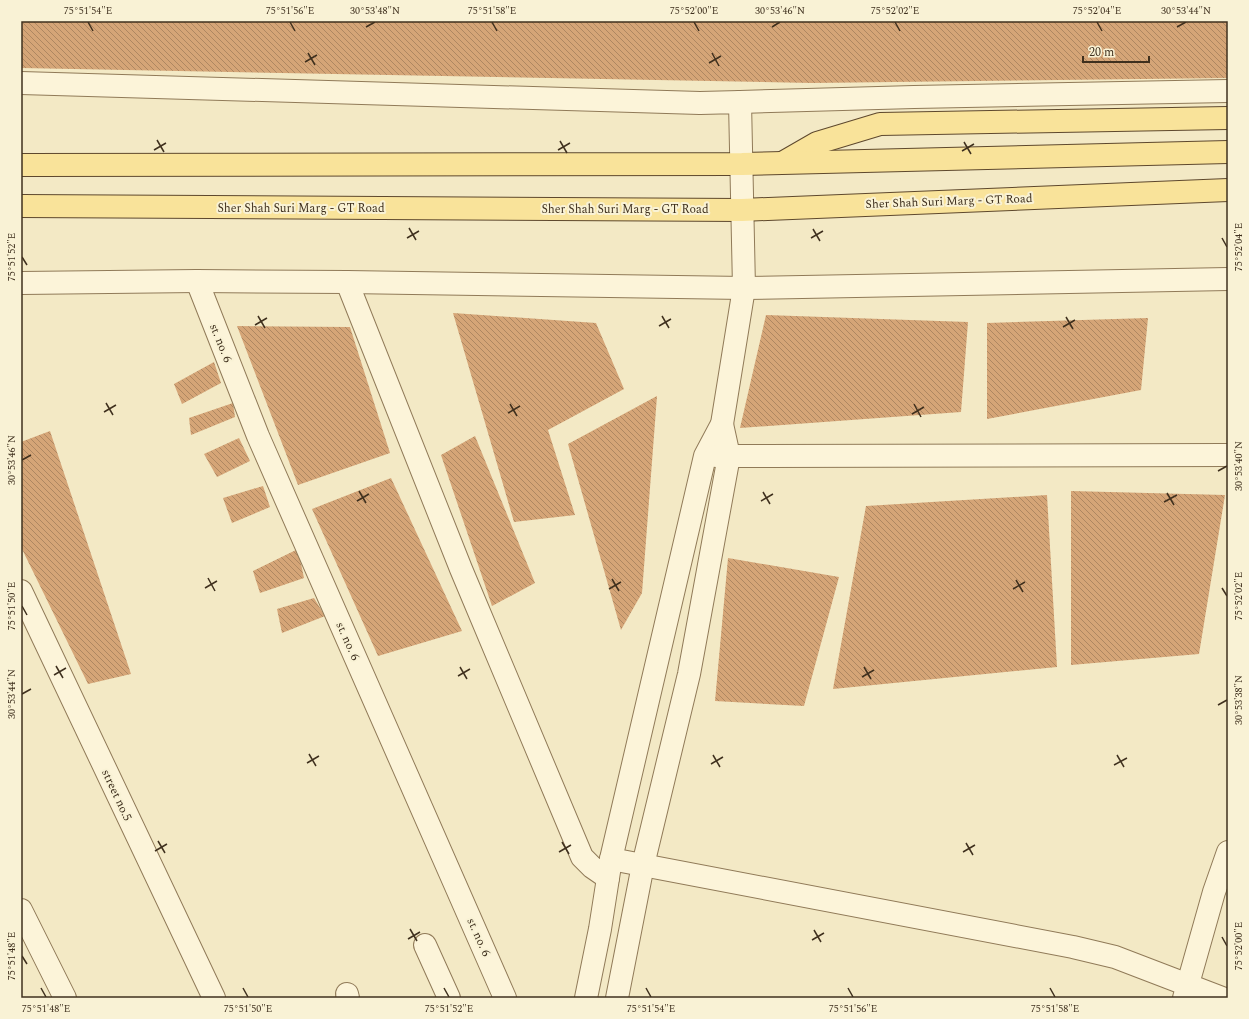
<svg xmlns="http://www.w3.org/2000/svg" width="1249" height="1019" font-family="Spectral,serif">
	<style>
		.building { fill: url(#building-back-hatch) }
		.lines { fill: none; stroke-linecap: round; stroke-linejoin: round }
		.minor-casing { stroke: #907a58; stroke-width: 24 }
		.major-casing { stroke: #5e482d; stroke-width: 24 }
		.minor { stroke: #fcf4d9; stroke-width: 22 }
		.major { stroke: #f9e39a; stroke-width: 22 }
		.ticks { fill: none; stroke: #3f301e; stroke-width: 1.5 }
		.labels { text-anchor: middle; stroke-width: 4; stroke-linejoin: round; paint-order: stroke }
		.street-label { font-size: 12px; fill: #3f301e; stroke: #f9f2d5 }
		.neatline { fill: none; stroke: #3f301e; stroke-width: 1.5 }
		.ticks-label { font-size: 10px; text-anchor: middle; fill: #3f301e }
	</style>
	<defs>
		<pattern id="building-back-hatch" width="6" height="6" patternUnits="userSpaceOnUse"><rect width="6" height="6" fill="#d5a577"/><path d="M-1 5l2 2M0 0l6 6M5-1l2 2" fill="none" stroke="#ae8761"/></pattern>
	</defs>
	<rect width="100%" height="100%" fill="#f3e9c5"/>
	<g class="building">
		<polygon points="21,21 1228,21 1228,78 812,83 21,68"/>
		<polygon points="453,313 596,323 624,389 548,430 575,515 514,522"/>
		<polygon points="766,315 968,322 961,412 740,428"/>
		<polygon points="1148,318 1141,390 987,419 987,323"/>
		<polygon points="237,326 350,327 390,453 298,485"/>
		<polygon points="214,362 221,383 182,404 174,384"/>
		<polygon points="657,396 642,593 621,630 568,444"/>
		<polygon points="233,403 235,417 191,435 189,418"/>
		<polygon points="50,431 131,674 88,684 21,547 21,442"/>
		<polygon points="475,436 535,583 492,606 441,455"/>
		<polygon points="239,438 250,461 217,477 204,454"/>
		<polygon points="391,478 462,631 378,656 312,509"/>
		<polygon points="263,486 270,507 232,523 223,498"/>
		<polygon points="1071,491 1225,495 1199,654 1071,665"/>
		<polygon points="1047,495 1057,667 833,689 866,506"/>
		<polygon points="298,549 304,578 260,593 253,571"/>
		<polygon points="728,558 839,577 804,706 715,701"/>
		<polygon points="314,598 325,616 282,633 277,609"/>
	</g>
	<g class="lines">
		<g class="minor-casing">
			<g id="minor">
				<polyline points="21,83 700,103 740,102 744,288 722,424 705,456 611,859 600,929 586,998"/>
				<polyline points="740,102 914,97 1228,91"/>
				<polyline points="197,281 258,436 505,998"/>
				<polyline points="347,282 461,569 582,857 592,867 608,878"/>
				<polyline points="21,283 197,281 347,282 744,288 1228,279"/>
				<polyline points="716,456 1228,455"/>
				<polyline points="21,591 214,998"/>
				<polyline points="611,859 1073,947 1115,957 1222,998"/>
				<polyline points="21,910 65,998"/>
				<polyline points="425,945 449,998"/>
				<polyline points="347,994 348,998"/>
				<polyline points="617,998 643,865 689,674 729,456 722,424"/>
				<polyline points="1184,998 1214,892 1228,852"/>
			</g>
		</g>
		<g class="major-casing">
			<g id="major">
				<polyline points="784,162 817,143 880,124 1228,118"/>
				<polyline points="21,165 742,164 1228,152"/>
				<polyline points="21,206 742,210 1228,190"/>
			</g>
		</g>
		<use href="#minor" class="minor"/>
		<use href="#major" class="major"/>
	</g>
	<path class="ticks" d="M88,22L93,31M290,22L295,31M492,22L497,31M694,22L699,31M895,22L900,31M1097,22L1102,31M366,27L375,22M772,27L780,22M1177,27L1186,22M308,53L315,65M712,53L719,66M305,62L317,55M709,63L721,56M157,140L164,152M560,141L567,153M964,142L971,154M154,150L166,143M558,150L570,143M962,151L974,144M409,228L416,240M813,229L820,241M407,238L419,231M811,238L823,231M1222,238L1227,247M22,257L27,265M258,316L265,328M662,316L669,328M1066,317L1073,329M255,325L267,318M659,326L671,319M1063,327L1075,320M106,403L113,415M510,404L517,416M914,404L921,417M104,412L116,405M508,413L520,406M912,414L924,407M22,460L31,455M1218,471L1227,466M359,491L366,503M763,492L770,504M1167,493L1174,505M357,501L369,494M761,501L773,494M1164,502L1177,495M208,578L215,591M612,579L619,591M1016,580L1023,592M205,588L217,581M1222,588L1227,596M609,589L621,582M1013,589L1025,582M22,606L27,615M56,666L63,678M460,667L467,679M864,667L871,679M54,675L66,668M458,676L470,669M862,677L874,670M22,694L31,689M1218,705L1227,700M309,754L316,766M713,755L720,767M1117,755L1124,767M307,763L319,756M711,764L723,757M1114,765L1127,758M158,841L165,853M562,842L569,854M966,843L973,855M155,851L167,844M559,852L571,845M963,852L975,845M410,929L417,941M814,930L821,942M1222,937L1227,946M408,939L420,932M812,940L824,933M22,956L27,964M41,988L46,997M243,988L248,997M444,988L449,997M646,988L651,997M848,988L853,997M1050,988L1055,997"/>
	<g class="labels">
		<g class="street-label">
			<text transform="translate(949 201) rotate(-2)" y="4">Sher Shah Suri Marg - GT Road</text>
			<text x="301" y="212">Sher Shah Suri Marg - GT Road</text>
			<text x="625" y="213">Sher Shah Suri Marg - GT Road</text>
			<text transform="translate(221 343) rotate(68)" y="4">st. no. 6</text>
			<text transform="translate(348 641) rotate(66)" y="4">st. no. 6</text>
			<text transform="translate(117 795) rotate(65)" y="4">street no.5</text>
			<text transform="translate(479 937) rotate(66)" y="4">st. no. 6</text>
		</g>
	</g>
	<rect width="1249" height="1019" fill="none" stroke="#f9f2d5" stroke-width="44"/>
	<path d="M1083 56v6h66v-6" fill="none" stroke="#3f301e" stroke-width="2"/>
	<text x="1089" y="56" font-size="12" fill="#3f301e" stroke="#f9f2d5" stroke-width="3" paint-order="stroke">20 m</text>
	<rect x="22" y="22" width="1205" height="975" class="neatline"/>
	<g class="ticks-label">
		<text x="88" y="14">75°51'54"E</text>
		<text x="290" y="14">75°51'56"E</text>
		<text x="375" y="14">30°53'48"N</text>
		<text x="492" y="14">75°51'58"E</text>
		<text x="694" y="14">75°52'00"E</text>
		<text x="780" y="14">30°53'46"N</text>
		<text x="895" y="14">75°52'02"E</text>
		<text x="1097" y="14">75°52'04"E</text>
		<text x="1186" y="14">30°53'44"N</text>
		<text transform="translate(1238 247) rotate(-90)" y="4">75°52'04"E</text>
		<text transform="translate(11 257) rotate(-90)" y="4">75°51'52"E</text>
		<text transform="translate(11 460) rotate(-90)" y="4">30°53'46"N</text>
		<text transform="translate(1238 466) rotate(-90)" y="4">30°53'40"N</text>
		<text transform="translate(1238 596) rotate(-90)" y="4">75°52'02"E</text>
		<text transform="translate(11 606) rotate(-90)" y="4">75°51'50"E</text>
		<text transform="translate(11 694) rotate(-90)" y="4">30°53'44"N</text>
		<text transform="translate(1238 700) rotate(-90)" y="4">30°53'38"N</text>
		<text transform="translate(1238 946) rotate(-90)" y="4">75°52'00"E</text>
		<text transform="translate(11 956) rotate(-90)" y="4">75°51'48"E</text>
		<text x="46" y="1012">75°51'48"E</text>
		<text x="248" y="1012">75°51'50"E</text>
		<text x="449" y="1012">75°51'52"E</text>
		<text x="651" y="1012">75°51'54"E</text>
		<text x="853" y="1012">75°51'56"E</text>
		<text x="1055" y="1012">75°51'58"E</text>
	</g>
</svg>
